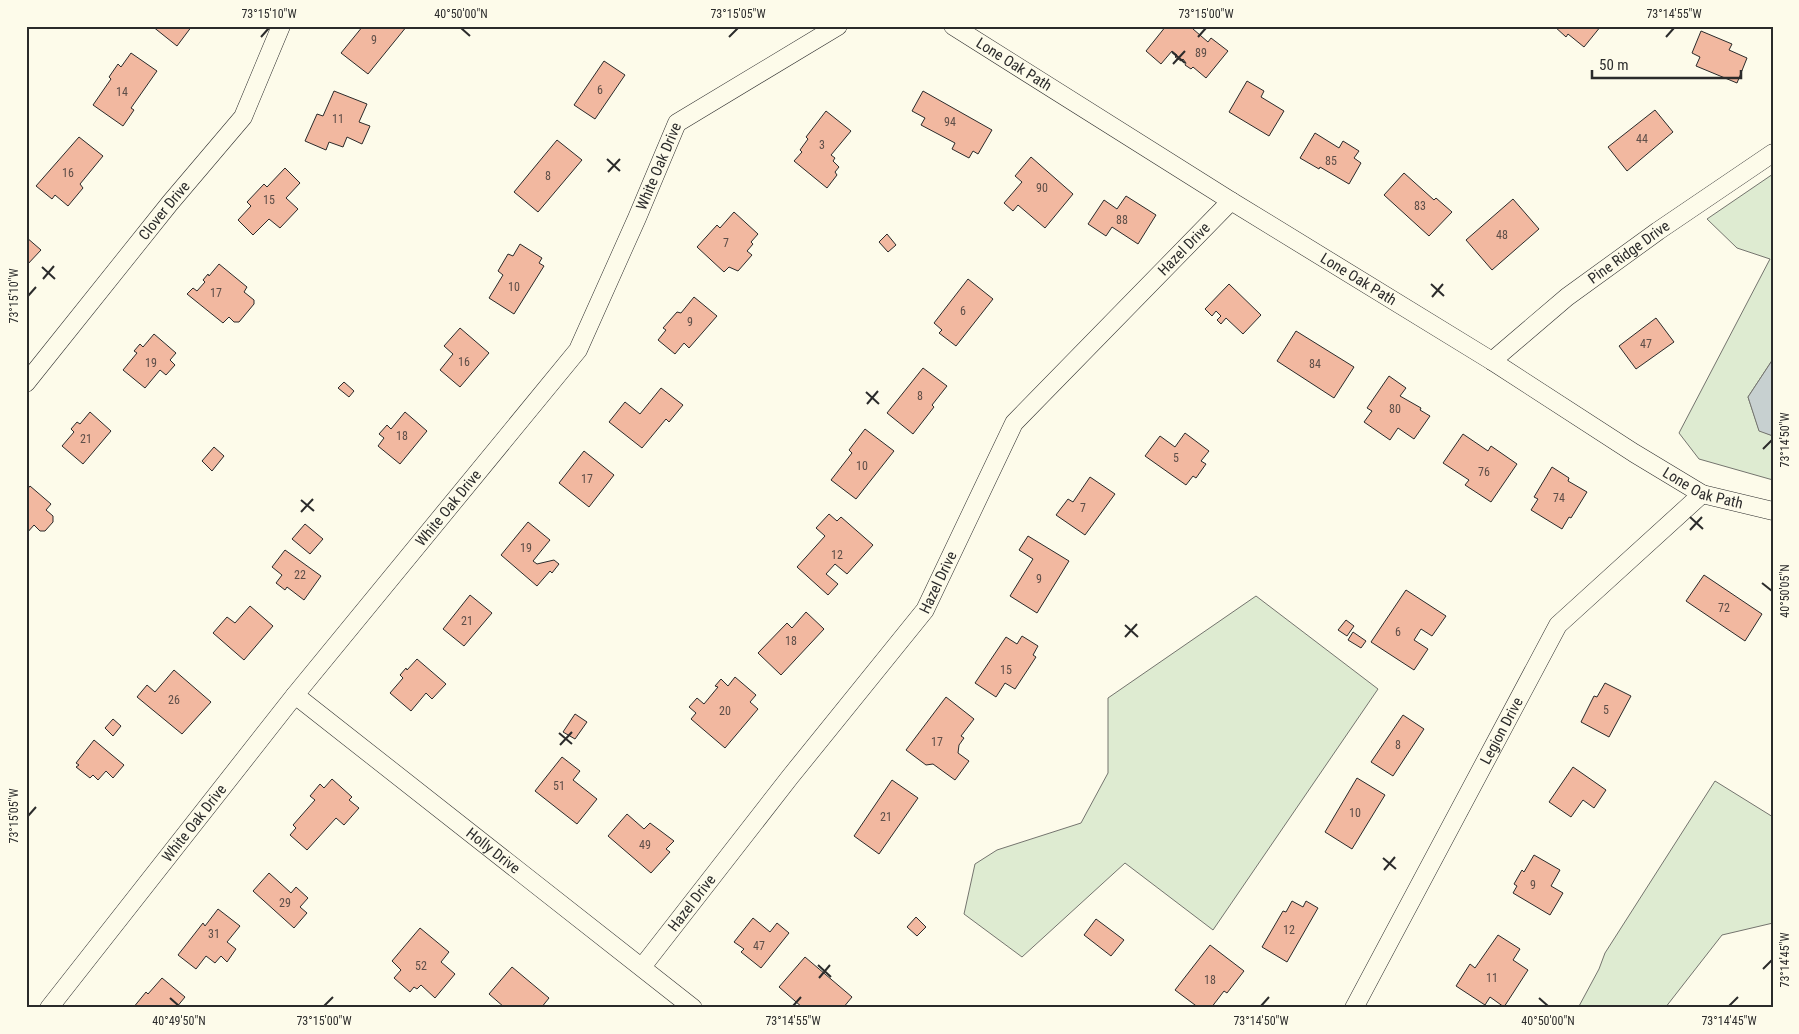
<svg xmlns="http://www.w3.org/2000/svg" width="1799" height="1034" font-family="'Roboto Condensed',sans-serif">
	<style>
		.green { fill: #deebd1; stroke: #74746e }
		.water { fill: #c7d0d0; stroke: #74746e }
		.building { fill: #f2b8a0; stroke: #2b2b2b }
		.lines { fill: none; stroke-linecap: round; stroke-linejoin: round }
		.minor-casing { stroke: #2b2b2b; stroke-width: 19 }
		.minor { stroke: #fdfbea; stroke-width: 18 }
		.ticks { fill: none; stroke: #2b2b2b; stroke-width: 2 }
		.labels { text-anchor: middle; stroke-width: 4; stroke-linejoin: round; paint-order: stroke }
		.number-label { font-size: 12px; fill: #5d4e48 }
		.street-label { font-size: 15px; fill: #2b2b2b; stroke: #fdfbea }
		.neatline { fill: none; stroke: #2b2b2b; stroke-width: 2 }
		.ticks-label { font-size: 12px; text-anchor: middle; fill: #2b2b2b }
	</style>
	<rect width="100%" height="100%" fill="#fdfbea"/>
	<g class="green">
		<polygon points="1773,174 1773,359 1748,397 1759,430 1773,436 1773,480 1699,459 1679,433 1770,259 1737,248 1707,219"/>
		<polygon points="1256,596 1378,689 1213,930 1125,863 1022,957 964,914 975,864 997,850 1081,823 1108,773 1108,698"/>
		<polygon points="1715,781 1773,817 1773,923 1722,935 1665,1008 1578,1008 1599,969 1605,953"/>
	</g>
	<polygon class="water" points="1773,359 1773,436 1759,431 1748,397"/>
	<g class="building">
		<polygon points="152,26 192,26 177,46"/>
		<polygon points="363,26 407,26 368,74 341,53"/>
		<polygon points="1166,26 1195,26 1193,29 1208,42 1211,38 1228,51 1206,78 1193,67 1191,69 1185,65 1186,63 1183,59 1181,61 1175,57 1177,55 1172,51 1161,64 1146,51"/>
		<polygon points="1554,26 1601,26 1584,47 1568,34 1566,37"/>
		<polygon points="1701,31 1732,44 1729,50 1747,58 1737,83 1696,66 1700,57 1692,53"/>
		<polygon points="131,53 157,71 131,108 134,110 123,126 93,105 111,79 109,77 118,64 121,67"/>
		<polygon points="604,61 625,75 595,119 574,105"/>
		<polygon points="1247,81 1264,91 1261,97 1284,111 1269,136 1229,112"/>
		<polygon points="334,91 367,104 359,122 370,126 362,144 347,137 343,147 329,142 326,150 305,141 317,114 323,116"/>
		<polygon points="923,91 992,130 978,154 973,151 969,158 952,149 955,143 921,125 925,118 912,111"/>
		<polygon points="1655,110 1673,132 1627,171 1608,147"/>
		<polygon points="826,111 851,131 831,155 835,158 833,161 839,167 835,172 837,175 827,188 794,161 802,152 800,150 808,139 806,137"/>
		<polygon points="1315,133 1339,148 1343,141 1359,151 1354,158 1361,163 1349,184 1320,167 1319,169 1300,158"/>
		<polygon points="79,137 103,156 80,184 83,188 68,206 55,195 52,199 36,186"/>
		<polygon points="557,140 582,160 538,212 514,192"/>
		<polygon points="1031,157 1073,194 1045,228 1018,205 1013,211 1004,203 1022,182 1015,176"/>
		<polygon points="285,168 300,183 286,198 298,209 280,228 269,219 253,235 238,220 251,206 247,202 264,184 267,187"/>
		<polygon points="1404,173 1434,200 1436,198 1452,212 1429,236 1384,195"/>
		<polygon points="1126,196 1156,215 1138,244 1112,227 1106,236 1088,224 1104,200 1117,209"/>
		<polygon points="1513,199 1539,229 1492,270 1466,240"/>
		<polygon points="734,212 758,234 751,242 753,244 747,251 752,255 738,271 729,267 724,272 697,247 717,225 720,228"/>
		<polygon points="887,234 896,245 888,252 879,242"/>
		<polygon points="26,237 41,250 26,266"/>
		<polygon points="520,244 542,258 539,263 544,266 514,314 489,298 503,275 498,271 508,254 513,256"/>
		<polygon points="219,264 247,287 244,292 254,300 254,304 239,322 234,322 229,317 223,323 187,294 193,288 197,291 205,282 203,280 208,274 209,276"/>
		<polygon points="968,279 993,299 956,346 939,333 942,330 934,323"/>
		<polygon points="1229,284 1261,315 1243,334 1226,318 1221,324 1217,320 1221,316 1216,311 1212,316 1205,309"/>
		<polygon points="694,297 717,316 689,348 684,343 675,354 658,340 666,330 663,328 677,312 681,313"/>
		<polygon points="1656,318 1674,342 1636,369 1619,346"/>
		<polygon points="460,328 489,353 460,387 440,370 453,354 444,346"/>
		<polygon points="1296,331 1354,367 1334,398 1277,361"/>
		<polygon points="154,334 176,353 170,360 175,365 166,375 160,370 145,388 123,370 137,353 134,351 140,344 143,347"/>
		<polygon points="923,368 947,386 932,405 934,407 913,434 887,413"/>
		<polygon points="1389,376 1406,388 1400,396 1421,408 1420,410 1430,416 1414,439 1398,428 1390,440 1364,422 1372,411 1367,408"/>
		<polygon points="344,382 354,391 349,397 338,388"/>
		<polygon points="661,388 683,405 669,422 666,419 642,448 609,422 625,402 640,414"/>
		<polygon points="90,412 111,431 83,464 62,446 74,432 71,429 77,422 80,424"/>
		<polygon points="405,412 427,431 400,464 378,446 384,438 379,434 387,425 391,429"/>
		<polygon points="865,429 894,451 856,499 831,480 852,453 849,450"/>
		<polygon points="1185,433 1209,451 1201,461 1206,464 1196,478 1193,476 1186,485 1145,456 1160,436 1175,447"/>
		<polygon points="1463,434 1488,451 1491,446 1517,464 1491,502 1465,485 1469,480 1443,463"/>
		<polygon points="214,447 224,456 212,471 202,461"/>
		<polygon points="584,451 614,475 589,507 559,483"/>
		<polygon points="1552,467 1569,478 1568,481 1587,492 1571,518 1569,517 1562,529 1531,510 1538,499 1534,497"/>
		<polygon points="1090,477 1115,494 1085,535 1056,515 1068,499 1073,502"/>
		<polygon points="30,486 51,504 46,510 53,516 53,522 45,531 40,531 34,525 26,534 26,491"/>
		<polygon points="829,514 837,521 841,517 873,545 847,574 835,564 826,574 838,584 828,595 797,567 825,536 816,528"/>
		<polygon points="528,522 550,540 533,561 537,564 554,560 559,564 552,573 550,571 537,586 501,555"/>
		<polygon points="305,524 323,539 310,554 292,539"/>
		<polygon points="1028,536 1069,561 1037,613 1010,596 1033,559 1019,550"/>
		<polygon points="285,550 321,576 304,600 287,587 285,590 276,583 282,575 272,567"/>
		<polygon points="1704,575 1762,614 1745,641 1686,601"/>
		<polygon points="1406,590 1446,616 1432,636 1421,629 1414,640 1428,649 1414,670 1371,642"/>
		<polygon points="470,595 492,613 464,646 443,629"/>
		<polygon points="250,606 273,626 244,660 213,633 227,617 235,623"/>
		<polygon points="806,612 824,629 781,675 758,653 787,623 792,628"/>
		<polygon points="1346,620 1354,626 1347,636 1338,630"/>
		<polygon points="1353,632 1366,641 1361,648 1348,640"/>
		<polygon points="1022,636 1038,646 1033,655 1036,657 1015,689 1005,683 996,697 975,683 1006,637 1017,644"/>
		<polygon points="417,659 446,684 432,699 426,693 411,711 390,693 403,678 400,675 406,668 407,670"/>
		<polygon points="174,670 211,702 182,734 137,697 147,685 155,692"/>
		<polygon points="735,677 756,695 750,702 758,709 725,748 691,719 696,713 689,707 697,698 704,704 718,687 715,686 721,679 728,686"/>
		<polygon points="1605,683 1631,696 1609,737 1581,722 1594,696 1597,697"/>
		<polygon points="946,697 974,719 961,736 964,738 959,745 958,753 969,761 955,780 933,764 926,765 906,750"/>
		<polygon points="575,714 587,722 575,739 563,732"/>
		<polygon points="1403,715 1424,729 1393,776 1371,762"/>
		<polygon points="113,719 121,726 113,736 105,728"/>
		<polygon points="94,740 124,765 113,778 106,771 98,780 93,775 90,778 76,767 79,765 76,763"/>
		<polygon points="562,757 580,771 573,780 597,799 577,824 535,791"/>
		<polygon points="1573,767 1606,790 1594,808 1583,800 1571,817 1549,802"/>
		<polygon points="1357,778 1385,795 1352,849 1325,832"/>
		<polygon points="332,779 352,797 349,800 359,808 344,825 336,818 307,850 290,835 296,828 293,825 315,800 310,796 320,784 324,788"/>
		<polygon points="892,780 918,798 879,854 854,836"/>
		<polygon points="627,814 644,829 650,823 674,841 666,849 670,852 651,873 608,836"/>
		<polygon points="1534,855 1560,870 1551,886 1563,893 1550,915 1513,893 1517,886 1514,884 1522,870 1524,872"/>
		<polygon points="269,873 291,893 296,887 308,898 300,907 307,913 294,928 253,891"/>
		<polygon points="1292,901 1303,907 1306,901 1318,908 1287,962 1262,947 1283,911 1286,912"/>
		<polygon points="218,909 240,926 227,942 236,949 227,962 221,956 215,963 206,956 196,969 178,955 203,923 205,926"/>
		<polygon points="916,917 926,927 917,936 907,927"/>
		<polygon points="753,918 770,932 777,923 789,933 761,968 741,952 744,949 734,942"/>
		<polygon points="1096,919 1124,940 1111,956 1084,935"/>
		<polygon points="420,928 449,952 441,962 455,974 435,998 421,985 417,989 414,987 410,992 394,978 401,970 392,961"/>
		<polygon points="1498,935 1520,949 1513,960 1528,970 1504,1007 1490,997 1485,1005 1456,986 1470,964 1475,968"/>
		<polygon points="1210,945 1244,971 1227,993 1224,991 1211,1008 1199,1008 1175,990"/>
		<polygon points="805,957 852,997 843,1008 803,1008 779,987"/>
		<polygon points="512,967 549,998 541,1008 503,1008 504,1007 489,994"/>
		<polygon points="162,978 185,997 176,1008 133,1008 146,992 148,994"/>
	</g>
	<g class="lines">
		<g class="minor-casing">
			<g id="minor">
				<path id="s1" d="M953,26L1231,201L1492,361L1634,453L1702,494L1773,511"/>
				<path id="s2" d="M1492,361L1567,297L1658,231L1773,153"/>
				<path id="s3" d="M26,383L170,203L243,117L281,26"/>
				<path id="s4" d="M295,695L693,1008"/>
				<path id="s5" d="M642,967L790,777L925,610L1014,423L1231,201"/>
				<path id="s6" d="M49,1008L295,695L578,350L637,218L677,123L838,26"/>
				<path id="s7" d="M1354,1008L1558,625L1702,494"/>
			</g>
		</g>
		<use href="#minor" class="minor"/>
	</g>
	<path class="ticks" d="M461,28L470,36M261,37L269,28M729,37L738,28M1198,37L1206,28M1666,37L1674,28M1172,52L1185,63M1173,64L1185,51M607,159L620,171M608,172L620,159M42,267L55,279M43,279L54,266M1431,284L1444,296M28,296L36,287M1432,297L1443,284M866,392L879,404M867,404L878,391M1763,449L1772,440M301,500L314,511M301,512L313,499M1690,517L1703,529M1690,530L1702,517M1762,583L1772,591M1125,625L1138,637M1125,637L1137,624M559,733L572,744M560,745L572,732M28,816L36,807M1383,858L1396,869M1384,870L1395,857M818,965L831,977M1763,969L1772,960M819,978L830,965M170,998L179,1006M1539,998L1548,1006M324,1006L333,997M793,1006L801,997M1261,1006L1269,997M1729,1006L1738,997"/>
	<g class="labels">
		<g class="number-label">
			<text x="374" y="44">9</text>
			<text x="1201" y="57">89</text>
			<text x="600" y="94">6</text>
			<text x="122" y="96">14</text>
			<text x="338" y="123">11</text>
			<text x="950" y="126">94</text>
			<text x="1642" y="143">44</text>
			<text x="822" y="149">3</text>
			<text x="1331" y="165">85</text>
			<text x="68" y="177">16</text>
			<text x="548" y="180">8</text>
			<text x="1042" y="192">90</text>
			<text x="269" y="204">15</text>
			<text x="1420" y="210">83</text>
			<text x="1122" y="224">88</text>
			<text x="1502" y="239">48</text>
			<text x="726" y="247">7</text>
			<text x="514" y="291">10</text>
			<text x="216" y="297">17</text>
			<text x="963" y="315">6</text>
			<text x="690" y="326">9</text>
			<text x="1646" y="348">47</text>
			<text x="464" y="366">16</text>
			<text x="151" y="367">19</text>
			<text x="1315" y="368">84</text>
			<text x="920" y="400">8</text>
			<text x="1395" y="413">80</text>
			<text x="402" y="440">18</text>
			<text x="86" y="443">21</text>
			<text x="1176" y="462">5</text>
			<text x="862" y="470">10</text>
			<text x="1484" y="476">76</text>
			<text x="587" y="483">17</text>
			<text x="1559" y="502">74</text>
			<text x="1083" y="512">7</text>
			<text x="526" y="552">19</text>
			<text x="837" y="559">12</text>
			<text x="300" y="579">22</text>
			<text x="1039" y="583">9</text>
			<text x="1724" y="612">72</text>
			<text x="467" y="625">21</text>
			<text x="1398" y="636">6</text>
			<text x="791" y="645">18</text>
			<text x="1006" y="674">15</text>
			<text x="174" y="704">26</text>
			<text x="1606" y="714">5</text>
			<text x="725" y="715">20</text>
			<text x="937" y="746">17</text>
			<text x="1398" y="749">8</text>
			<text x="559" y="790">51</text>
			<text x="1355" y="817">10</text>
			<text x="886" y="821">21</text>
			<text x="645" y="849">49</text>
			<text x="1533" y="889">9</text>
			<text x="285" y="907">29</text>
			<text x="1289" y="934">12</text>
			<text x="214" y="938">31</text>
			<text x="759" y="950">47</text>
			<text x="421" y="970">52</text>
			<text x="1492" y="982">11</text>
			<text x="1210" y="984">18</text>
		</g>
		<g class="street-label">
			<text dy="5" stroke="none"><textPath href="#s1" startOffset="72">Lone Oak Path</textPath></text>
			<text dy="5" stroke="none"><textPath href="#s6" startOffset="1045">White Oak Drive</textPath></text>
			<text dy="5" stroke="none"><textPath href="#s3" startOffset="221">Clover Drive</textPath></text>
			<text dy="5" stroke="none"><textPath href="#s5" startOffset="906">Hazel Drive</textPath></text>
			<text dy="5" stroke="none"><textPath href="#s2" startOffset="175">Pine Ridge Drive</textPath></text>
			<text dy="5" stroke="none"><textPath href="#s1" startOffset="478">Lone Oak Path</textPath></text>
			<text dy="5" stroke="none"><textPath href="#s1" startOffset="882">Lone Oak Path</textPath></text>
			<text dy="5" stroke="none"><textPath href="#s6" startOffset="640">White Oak Drive</textPath></text>
			<text dy="5" stroke="none"><textPath href="#s5" startOffset="486">Hazel Drive</textPath></text>
			<text dy="5" stroke="none"><textPath href="#s7" startOffset="314">Legion Drive</textPath></text>
			<text dy="5" stroke="none"><textPath href="#s6" startOffset="235">White Oak Drive</textPath></text>
			<text dy="5" stroke="none"><textPath href="#s4" startOffset="252">Holly Drive</textPath></text>
			<text dy="5" stroke="none"><textPath href="#s5" startOffset="81">Hazel Drive</textPath></text>
		</g>
	</g>
	<rect width="1799" height="1034" fill="none" stroke="#fdfbea" stroke-width="55"/>
	<path d="M1592 70v8h149v-8" fill="none" stroke="#2b2b2b" stroke-width="2.5"/>
	<text x="1599" y="70" font-size="15" fill="#2b2b2b" stroke="#fdfbea" stroke-width="4" paint-order="stroke">50 m</text>
	<rect x="28" y="28" width="1744" height="978" class="neatline"/>
	<g class="ticks-label">
		<text x="269" y="18">73°15'10"W</text>
		<text x="461" y="18">40°50'00"N</text>
		<text x="738" y="18">73°15'05"W</text>
		<text x="1206" y="18">73°15'00"W</text>
		<text x="1674" y="18">73°14'55"W</text>
		<text transform="translate(14 296) rotate(-90)" y="4">73°15'10"W</text>
		<text transform="translate(1785 440) rotate(-90)" y="4">73°14'50"W</text>
		<text transform="translate(1785 591) rotate(-90)" y="4">40°50'05"N</text>
		<text transform="translate(14 816) rotate(-90)" y="4">73°15'05"W</text>
		<text transform="translate(1785 960) rotate(-90)" y="4">73°14'45"W</text>
		<text x="179" y="1025">40°49'50"N</text>
		<text x="324" y="1025">73°15'00"W</text>
		<text x="793" y="1025">73°14'55"W</text>
		<text x="1261" y="1025">73°14'50"W</text>
		<text x="1548" y="1025">40°50'00"N</text>
		<text x="1729" y="1025">73°14'45"W</text>
	</g>
</svg>
